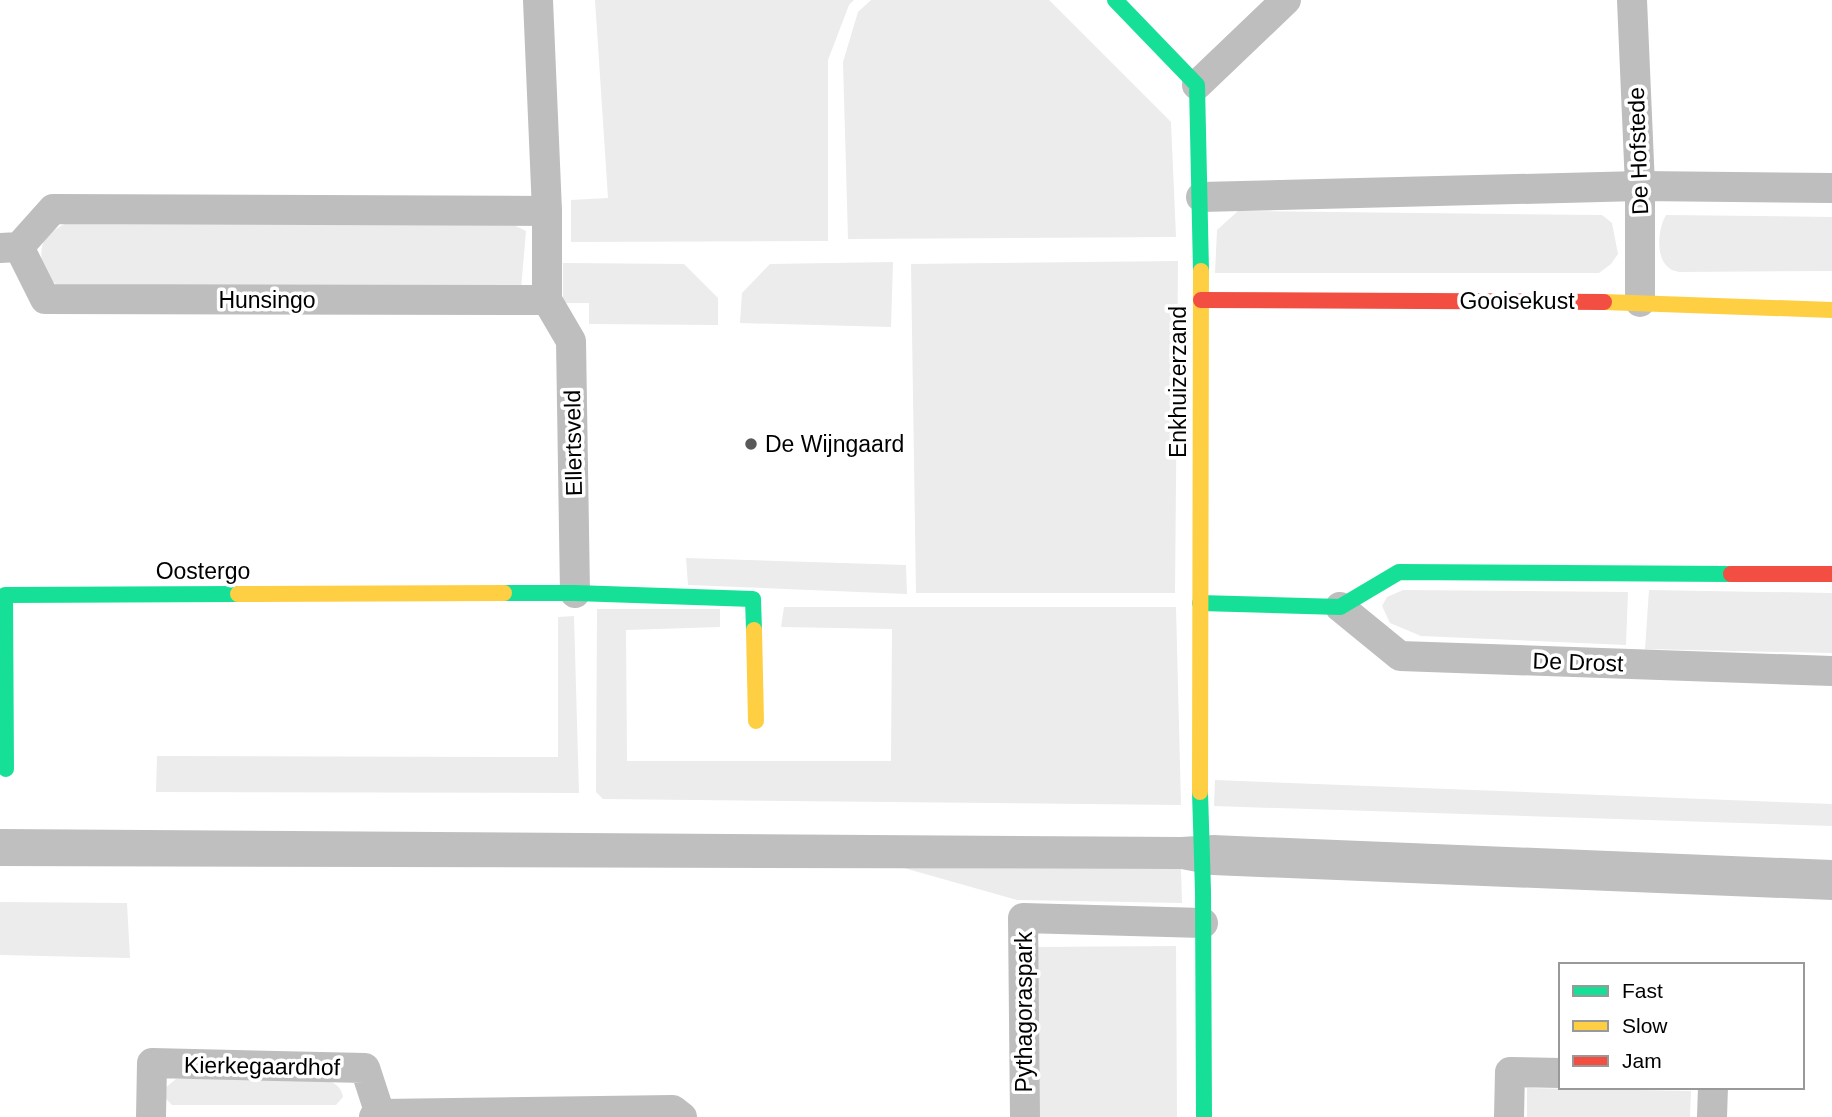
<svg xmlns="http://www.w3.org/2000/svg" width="1832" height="1117" font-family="Helvetica,sans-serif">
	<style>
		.green { fill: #ececec }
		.water { fill: #bfbfbf }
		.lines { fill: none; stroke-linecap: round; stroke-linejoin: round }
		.street { stroke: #bebebe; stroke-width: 30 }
		.fast { stroke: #16e098; stroke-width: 16 }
		.slow { stroke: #ffcf43; stroke-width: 16 }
		.jam { stroke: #f24e42; stroke-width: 16 }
		.poi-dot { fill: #595959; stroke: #fff; stroke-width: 2.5 }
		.labels { text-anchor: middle; stroke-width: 7; stroke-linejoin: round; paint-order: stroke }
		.street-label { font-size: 23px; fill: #000; stroke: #fff }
		.poi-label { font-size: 23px; fill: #000; stroke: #fff; text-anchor: start }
	</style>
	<rect width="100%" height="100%" fill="#fff"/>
	<g class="green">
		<polygon points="595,0 854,0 849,5 828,60 828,241 571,242 571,200 608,198"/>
		<polygon points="871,0 1049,0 1171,122 1176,237 848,239 843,62 858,12"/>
		<polygon points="1238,211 1602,215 1612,223 1618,254 1611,264 1599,273 1215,273 1217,230"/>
		<path d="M1666,215L1832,217V271L1680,272C1676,271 1672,271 1669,268C1655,258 1658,228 1666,215Z"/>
		<path d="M66,223L512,224L526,231L521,289L60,287L42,274C41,244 38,239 66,223Z"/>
		<polygon points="1178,261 1175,593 916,593 911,264"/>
		<polygon points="893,262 891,327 740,323 742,293 770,264"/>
		<polygon points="563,263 684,264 718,298 718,325 589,324 589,303 563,303"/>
		<polygon points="686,558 906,565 907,594 688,585"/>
		<polygon points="1403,590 1628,592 1626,645 1421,636 1390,623 1382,606 1387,597"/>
		<polygon points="1649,590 1832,593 1832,653 1645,649"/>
		<polygon points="784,607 1176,607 1181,805 603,799 596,792 597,609 720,609 720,627 626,630 627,761 891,761 892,629 781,627"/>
		<polygon points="574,616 579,793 156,792 157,756 558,757 558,617"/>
		<polygon points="1215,780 1832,804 1832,826 1214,806"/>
		<polygon points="904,868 1181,869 1182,903 1017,900"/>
		<polygon points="0,902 127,903 130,958 0,955"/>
		<polygon points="1176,946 1177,1117 1034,1117 1032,947"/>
		<path d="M176,1079H322C333,1082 341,1085 343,1097L336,1105H172L165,1098L164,1089Z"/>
		<polygon points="1527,1088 1691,1091 1690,1117 1527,1117"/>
	</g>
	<polygon class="water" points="0,829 1181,837 1213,835 1832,860 1832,900 1212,875 1181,869 0,866"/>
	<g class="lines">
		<g class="street">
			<polyline points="538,0 547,211 547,300 571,341 575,593"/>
			<polyline points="1632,0 1640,186 1640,302"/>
			<polyline points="1197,85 1286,0"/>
			<polyline points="1201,197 1640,186 1832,188"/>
			<polyline points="19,247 45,299 547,300"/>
			<polyline points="0,248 19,247 53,209 547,211"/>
			<polyline points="1340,607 1400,656 1832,671"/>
			<polyline points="151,1117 152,1063 365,1068 380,1114"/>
			<polyline points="374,1117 380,1114 673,1110 682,1117"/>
			<polyline points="1025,1117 1023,918 1203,923"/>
			<polyline points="1509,1117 1510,1072 1561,1073"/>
			<polyline points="1712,1117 1713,1087"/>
		</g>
		<g class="fast">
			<polyline points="1115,0 1197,85 1201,271"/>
			<polyline points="504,593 575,593 753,599 754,630"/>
			<polyline points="1200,603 1340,607 1399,572 1731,574"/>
			<polyline points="6,769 5,595 238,594"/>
			<polyline points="1200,792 1203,891 1204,1117"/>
		</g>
		<g class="slow">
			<polyline points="1604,302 1832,310"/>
			<polyline points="238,594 504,593"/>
			<polyline points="754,630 756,721"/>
			<polyline points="1200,792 1201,271"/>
		</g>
		<g class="jam">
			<polyline points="1201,300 1604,302"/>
			<polyline points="1731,574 1832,574"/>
		</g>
	</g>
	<circle class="poi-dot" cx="751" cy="444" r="7"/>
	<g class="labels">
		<g class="street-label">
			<text transform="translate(1638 151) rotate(-92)" y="8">De Hofstede</text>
			<text x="267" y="308">Hunsingo</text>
			<text x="1517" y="309">Gooisekust</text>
			<text transform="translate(1178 382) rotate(-90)" y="8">Enkhuizerzand</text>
			<text transform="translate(573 443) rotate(-91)" y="8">Ellertsveld</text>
			<text x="203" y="579">Oostergo</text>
			<text transform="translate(1578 662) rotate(2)" y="8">De Drost</text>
			<text transform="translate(1024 1012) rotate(-90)" y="8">Pythagoraspark</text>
			<text transform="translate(262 1066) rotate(1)" y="8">Kierkegaardhof</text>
		</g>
		<g class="poi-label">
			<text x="765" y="452">De Wijngaard</text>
		</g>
	</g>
	<rect x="1559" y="963" width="245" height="126" fill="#ffffff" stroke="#999999" stroke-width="2"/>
	<rect x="1573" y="986" width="35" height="10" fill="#16e098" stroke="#999999" stroke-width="2"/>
	<text x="1622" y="998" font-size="21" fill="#000000">Fast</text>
	<rect x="1573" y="1021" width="35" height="10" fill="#ffcf43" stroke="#999999" stroke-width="2"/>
	<text x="1622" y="1033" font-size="21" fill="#000000">Slow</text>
	<rect x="1573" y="1056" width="35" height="10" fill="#f24e42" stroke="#999999" stroke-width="2"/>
	<text x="1622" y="1068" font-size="21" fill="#000000">Jam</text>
</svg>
